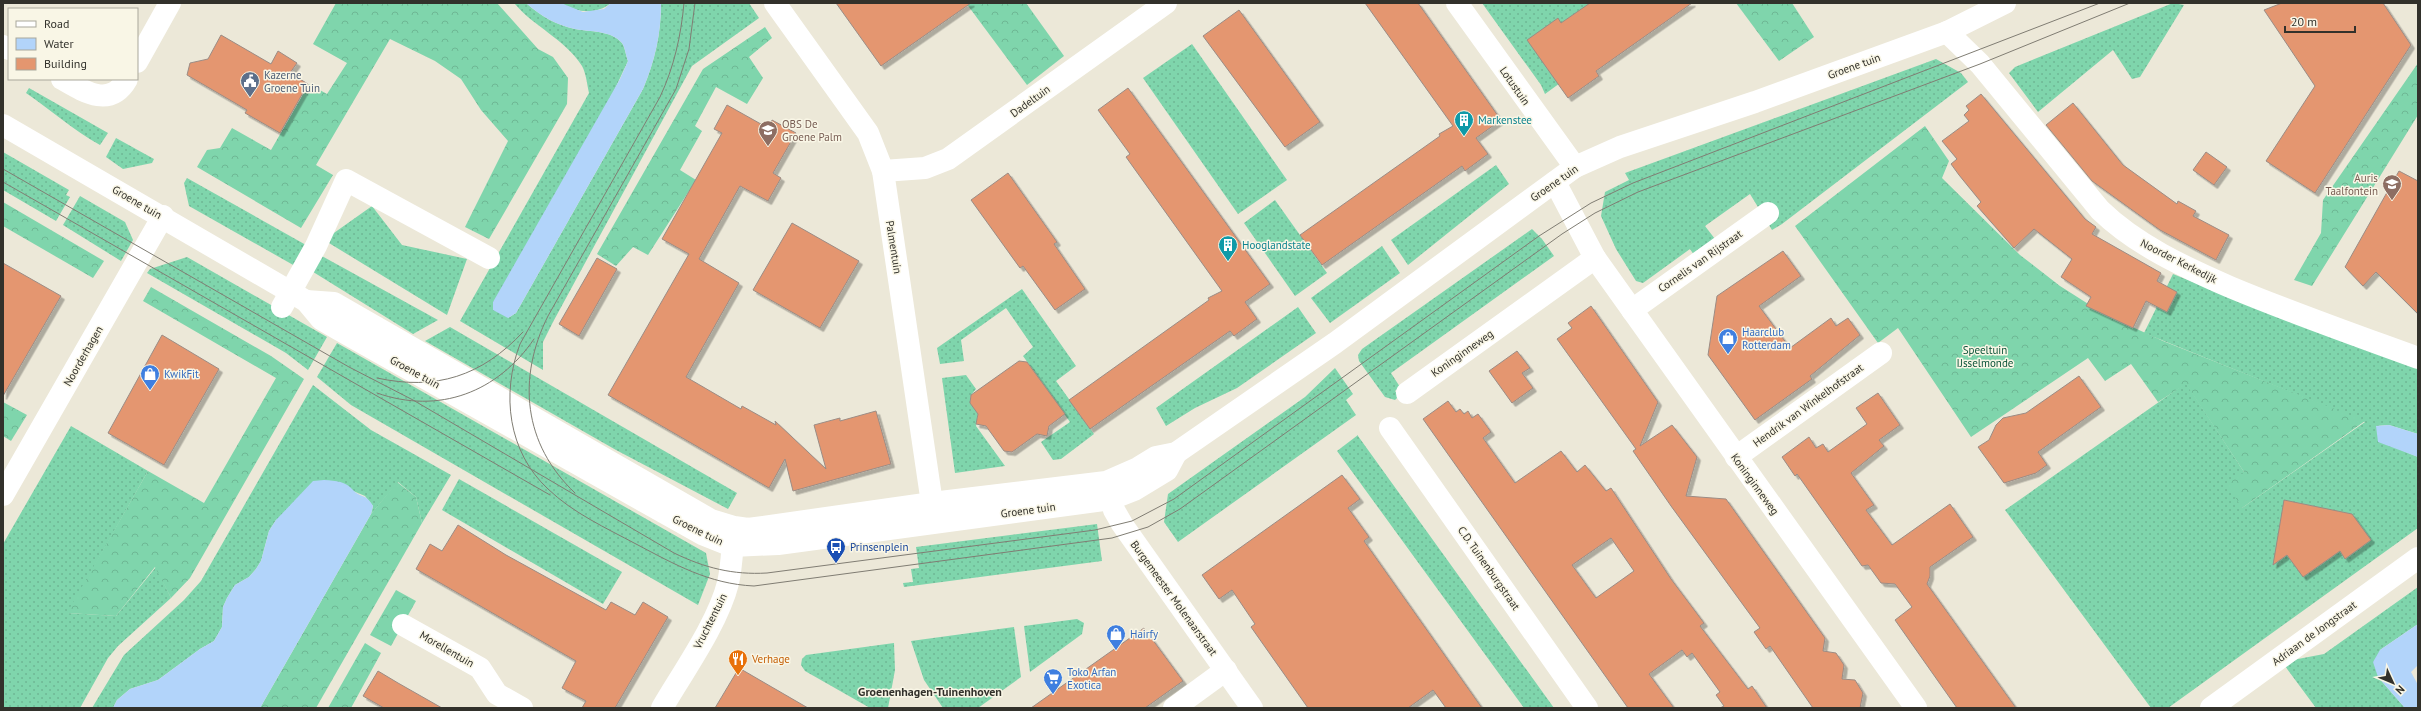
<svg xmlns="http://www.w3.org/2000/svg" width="2421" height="711" font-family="'PT Sans',sans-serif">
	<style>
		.grass { fill: url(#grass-dots) }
		.forest { fill: url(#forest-crowns) }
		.water { fill: #b2d4fa }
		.building { fill: #e4966f; stroke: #9b8c85; fill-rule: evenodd; filter: url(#shadow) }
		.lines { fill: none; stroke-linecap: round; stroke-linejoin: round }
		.minor { stroke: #fff; stroke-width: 22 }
		.tram { stroke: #807d73; stroke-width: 1 }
		.labels { text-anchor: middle; stroke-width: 3; stroke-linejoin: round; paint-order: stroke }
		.street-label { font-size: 11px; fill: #32312b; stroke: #f9f6e6 }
		.service-label { font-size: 11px; fill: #4e5e75; stroke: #f9f6e6; text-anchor: start }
		.culture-label { font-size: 11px; fill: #0d838f; stroke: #f9f6e6; text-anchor: start }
		.education-label { font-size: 11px; fill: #785e54; stroke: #f9f6e6; text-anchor: start }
		.shop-label { font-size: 11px; fill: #366cbe; stroke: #f9f6e6; text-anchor: start }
		.park-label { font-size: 11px; fill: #0c553a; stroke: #f9f6e6 }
		.transit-label { font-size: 11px; fill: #164399; stroke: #f9f6e6; text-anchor: start }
		.food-label { font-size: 11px; fill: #c56008; stroke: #f9f6e6; text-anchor: start }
		.neighbourhood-label { font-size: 12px; font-weight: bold; fill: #32312b; stroke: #f9f6e6 }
	</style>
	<defs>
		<pattern id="grass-dots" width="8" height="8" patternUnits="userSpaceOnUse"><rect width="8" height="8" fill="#7fd5ac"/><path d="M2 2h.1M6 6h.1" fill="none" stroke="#6eb794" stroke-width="1.8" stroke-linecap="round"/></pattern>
		<pattern id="forest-crowns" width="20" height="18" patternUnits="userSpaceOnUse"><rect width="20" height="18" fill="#7fd5ac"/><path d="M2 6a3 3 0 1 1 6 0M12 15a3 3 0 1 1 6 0" fill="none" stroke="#6eb794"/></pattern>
		<filter id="shadow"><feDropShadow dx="3.5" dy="3.5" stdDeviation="0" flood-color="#0004"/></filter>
	</defs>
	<rect width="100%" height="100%" fill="#ece8d8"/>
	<g class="grass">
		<path d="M514,3H526C541,16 556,25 575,29C590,32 611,30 622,43C625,47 626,56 628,61L508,318L516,313L643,89C655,60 661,34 661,3H749L759,18L692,66L553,322L543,342V370L460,321L589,93C587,84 586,73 582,66C565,39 534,27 514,3Z"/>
		<path d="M561,3H611C596,15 577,13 561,3Z"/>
		<polygon points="1482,3 1670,3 1545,94 1541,85"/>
		<polygon points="2173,3 2184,5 2140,77 2132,79 2113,50 2038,112 2009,73 2015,67"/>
		<polygon points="1192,44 1287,180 1238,214 1143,78"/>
		<polygon points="1936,59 1961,73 1968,82 1782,224 1772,230 1750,194 1705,226 1715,239 1694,255 1690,249 1643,283 1636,281 1616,249 1601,216 1605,192 1629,180 1625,173"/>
		<path d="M29,88L108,133L100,145C73,130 51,110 26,93Z"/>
		<polygon points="116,138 154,159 152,163 123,169 106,157"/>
		<polygon points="3,152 69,190 66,195 70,197 56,221 3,190"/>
		<polygon points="1496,165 1509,184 1408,265 1391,240"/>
		<polygon points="187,178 306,245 295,266 189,206 184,183"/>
		<polygon points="80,196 125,222 133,240 121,261 63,225"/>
		<polygon points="1275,200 1327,273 1295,296 1244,223"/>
		<polygon points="372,206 402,245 467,259 447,315 324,240"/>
		<polygon points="1532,229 1542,239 1554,256 1391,373 1400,387 1395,391 1399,396 1395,400 1385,397 1359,361 1358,355 1362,349"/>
		<polygon points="1382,246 1400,273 1330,323 1311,298"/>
		<polygon points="320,255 438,320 413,334 310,270"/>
		<polygon points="187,257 327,337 308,370 286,353 147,273 150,269"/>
		<polygon points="2173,274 2235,299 2418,366 2418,434 2389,425 2376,426 2401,450 2418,457 2418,528 2168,708 2151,708 2005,510 2186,383 2244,472 2242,508 2365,422 2144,333"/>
		<polygon points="1022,289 1076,366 1056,381 1094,434 1061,459 1053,460 1041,442 1070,422 1023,356 1033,347 1006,308 961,340 964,361 940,364 937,348"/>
		<polygon points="1298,307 1316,333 1237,388 1195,408 1166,426 1156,408"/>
		<polygon points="450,327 737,493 728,509 616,450 425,341"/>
		<polygon points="337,343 706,553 710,574 698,605 351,405 317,377"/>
		<polygon points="1335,368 1353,394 1346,400 1356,415 1178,542 1164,522 1168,494 1305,397"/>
		<polygon points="966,375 976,389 971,395 970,402 978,414 976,426 1005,466 955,473 942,378"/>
		<polygon points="313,385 371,430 451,475 422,523 416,497 398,482 371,514 373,506 365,496 353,491 276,520 269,531 261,561 256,569 249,577 235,585 227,598 223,607 222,627 214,641 200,649 158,680 130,689 117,700 113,708 92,708 124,655 184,600 201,581"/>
		<polygon points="71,426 148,471 68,613 116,616 156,567 171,598 118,646 108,658 80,708 3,708 3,544"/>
		<polygon points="1358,435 1358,436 1554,708 1524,708 1337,451"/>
		<polygon points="459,479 622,572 603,604 442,510"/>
		<polygon points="1097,524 1102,561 904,587 903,583 913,582 911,569 919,568 916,547"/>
		<polygon points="2418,587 2418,624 2380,650 2378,677 2405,708 2316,708 2282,662 2324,654"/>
		<polygon points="1077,619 1084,623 1082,634 1030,672 1024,626"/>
		<polygon points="1014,627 1021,677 978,708 943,708 924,680 911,641"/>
		<polygon points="894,643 895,670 888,708 870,708 805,671 801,665 802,659 806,655"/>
	</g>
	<g class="forest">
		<polygon points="336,3 497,3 538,49 553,57 568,78 567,104 489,239 465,227 508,141 481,110 461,79 435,61 390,39 316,165 333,175 301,228 197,167 207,150 220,148 232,128 271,150 309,84 327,94 347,63 313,44"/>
		<polygon points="966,3 1026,3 1064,56 1027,85"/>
		<polygon points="1736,3 1792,3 1814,37 1779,61"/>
		<polygon points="765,27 772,38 749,57 763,78 747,104 716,87 695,126 702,131 680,170 696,180 648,255 633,247 616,266 597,254 703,69"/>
		<polygon points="2418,63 2418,115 2312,286 2294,280 2321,233 2323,200"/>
		<polygon points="1925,126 1949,161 1942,178 2020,255 2060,286 2104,314 2163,341 2365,421 2242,508 2227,484 2244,472 2186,384 2158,402 2131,364 2105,381 2088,358 1971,437 1898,328 1878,343 1795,226"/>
		<polygon points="3,202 104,261 93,278 3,226"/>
		<polygon points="151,287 271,356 304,379 190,578 171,598 155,567 116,616 67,613 148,471 204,503 276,378 143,301"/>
		<polygon points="3,402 27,415 11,441 3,436"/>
		<polygon points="397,482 416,497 422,523 316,708 260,708 371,514"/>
		<polygon points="396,590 416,601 391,646 370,635"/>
		<polygon points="365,643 381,653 351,708 328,708"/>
	</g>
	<g class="water">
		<path d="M526,3H561L583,12L604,9L611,3H661C661,34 655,60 643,89L516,313L508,318L493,310V302L620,79L628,61C626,56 625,47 622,43C611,30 590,32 575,29C556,25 541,16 526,3Z"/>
		<polygon points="2389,425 2418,434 2418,457 2378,442 2376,426"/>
		<path d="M324,480C337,481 345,481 353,490C360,498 366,493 373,506L371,514L260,708H113L117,700L130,689L158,680L200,649L214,641L222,627L223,607L227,598L235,585L249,577L256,569L261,561L269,531L276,520L313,481Z"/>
		<polygon points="2418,624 2418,665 2411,672 2418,685 2418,708 2405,708 2378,677 2373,662 2380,650"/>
	</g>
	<g class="building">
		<polygon points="836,3 971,3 881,66"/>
		<polygon points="1365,3 1418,3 1501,120 1476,138 1488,154 1465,171 1462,166 1322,265 1300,235 1440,136 1439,134 1453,126"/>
		<polygon points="1590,3 1692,3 1596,71 1599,76 1568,98 1527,40 1558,18 1561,23"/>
		<polygon points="2282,3 2383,3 2411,45 2315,193 2266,161 2315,86 2264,10"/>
		<polygon points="1239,10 1320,122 1285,147 1203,36"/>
		<polygon points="221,35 271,64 278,51 297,63 290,73 308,84 280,133 245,113 247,110 187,75 190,63 208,59"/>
		<polygon points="1128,88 1270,284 1245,302 1257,319 1234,336 1230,331 1090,429 1069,400 1209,300 1208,298 1222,291 1126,157 1130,154 1098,110"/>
		<polygon points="1981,94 2085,219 2096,227 2092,234 2161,273 2157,281 2177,292 2167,312 2146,301 2133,328 2086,306 2091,297 2061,277 2072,259 2034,229 2014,248 1977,206 1981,202 1959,175 1951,164 1957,159 1942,141 1969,121 1964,115 1969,110 1966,106"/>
		<polygon points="2073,103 2123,165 2177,204 2178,201 2196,211 2193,216 2229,235 2216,260 2160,230 2092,181 2046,125"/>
		<polygon points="727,105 768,128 772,120 796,133 773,173 781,178 768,201 740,186 699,259 739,283 686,377 741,409 742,406 776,425 775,421 826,469 814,425 840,418 840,421 876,411 891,464 793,491 785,459 769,488 608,395 689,254 662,239 722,133 714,129"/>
		<polygon points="2206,152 2227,167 2214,185 2193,170"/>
		<polygon points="2399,171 2418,181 2418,314 2376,272 2363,286 2345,267"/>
		<polygon points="1008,173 1057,242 1054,244 1085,289 1055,310 1023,266 1020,268 971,200"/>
		<polygon points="792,223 859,261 820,328 753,290"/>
		<polygon points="1783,251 1801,276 1759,306 1790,348 1831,318 1836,326 1848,318 1860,335 1810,376 1812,379 1755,420 1708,355 1717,296"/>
		<polygon points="597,258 617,269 579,336 559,324"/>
		<polygon points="3,263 61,296 3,396"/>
		<polygon points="1591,306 1658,402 1640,446 1672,425 1697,457 1686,496 1726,499 1825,638 1823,651 1836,653 1844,665 1842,679 1855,680 1863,693 1860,708 1813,708 1770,646 1766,649 1754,632 1760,628 1671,506 1633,451 1636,449 1557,339 1572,328 1568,323"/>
		<polygon points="162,335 219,369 164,465 108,433"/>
		<polygon points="1517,351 1530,368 1522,373 1533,388 1512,403 1489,371"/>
		<polygon points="1019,361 1027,362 1065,414 1049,426 1047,436 1037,434 1012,452 1004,451 986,426 976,424 978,414 970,403 971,395"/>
		<polygon points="2079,376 2101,407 2038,452 2047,465 2036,473 2004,483 1978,447 1989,440 1996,425 2003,418 2026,413"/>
		<polygon points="1878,393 1900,425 1879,440 1884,446 1851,473 1874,505 1866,510 1892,545 1950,504 1973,537 1930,567 1930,576 1927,584 2016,708 1957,708 1895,620 1912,607 1895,584 1881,583 1868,565 1862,566 1797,474 1795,476 1782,457 1809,437 1816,448 1823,444 1828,452 1867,424 1856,408"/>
		<path d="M1448,401L1456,412L1460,409L1464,414L1468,411L1472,418L1478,414L1491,432L1483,438L1515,483L1561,451L1577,472L1585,465L1606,491L1611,488L1671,579L1704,623L1700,626L1748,689L1752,686L1767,708H1720L1724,706L1716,695L1720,692L1692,653L1687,657L1682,650L1649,674L1674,708H1628L1423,419ZM1611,538L1634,571L1596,598L1572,565Z"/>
		<polygon points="1342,475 1360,499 1348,508 1369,537 1364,541 1482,708 1446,708 1433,690 1408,708 1308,708 1251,627 1255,624 1232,590 1219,599 1202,575"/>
		<polygon points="2284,500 2352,514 2371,540 2345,559 2340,551 2303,577 2287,555 2273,565"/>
		<polygon points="458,525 506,555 606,610 611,602 635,615 643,602 668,617 615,708 582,708 586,701 562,688 576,661 416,569 430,544 442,551"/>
		<polygon points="1144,628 1183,681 1145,708 1031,708"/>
		<polygon points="739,668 770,686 808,708 715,708"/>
		<polygon points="378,671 398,683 442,708 384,708 363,696"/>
	</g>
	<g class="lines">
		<g class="minor">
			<polyline points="775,3 868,133 883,171 934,517"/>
			<polyline points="1457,3 1575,167"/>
			<path d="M1947,32L1980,64L2100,210C2136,245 2184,267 2230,287C2292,313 2355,335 2418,358"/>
			<polyline points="3,46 9,49"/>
			<polyline points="137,62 170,3"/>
			<path d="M62,79C83,91 110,109 127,79"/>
			<polyline points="3,125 306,301 321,319 338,329 702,534 732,546 778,544 1111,499 1134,490 1167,470 1176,453"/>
			<polyline points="883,171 925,168 948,159 1166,3"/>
			<polyline points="1555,182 1595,258 1916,708"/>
			<polyline points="306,301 334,303 711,520 734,527 748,529 932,503 1106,482 1138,468 1156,457 1176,453 1335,343 1575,167 1620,147 1755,102 1947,32 2005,3"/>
			<polyline points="282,307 316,246 346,180 489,258"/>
			<polyline points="1632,310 1768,213"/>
			<polyline points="1407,393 1595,258"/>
			<polyline points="1390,428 1587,708"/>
			<polyline points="1736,457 1881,353"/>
			<polyline points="1107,486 1114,510 1122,524 1252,708"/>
			<polyline points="3,495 163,216"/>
			<polyline points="403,625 480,668 497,694 522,708"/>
			<path d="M662,708C683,672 718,623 728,583C732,566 732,548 734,530"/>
			<polyline points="1174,708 1226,670"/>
			<polyline points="2211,708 2418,558"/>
		</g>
		<g class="tram">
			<path d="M684,3C681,36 674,67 660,97L520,344C501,394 508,452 548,489C573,513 606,528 636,544C674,564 709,584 754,586L1112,538L1148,527L1180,509L1562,234L1595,213L1638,192L1980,64L2130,3"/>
			<path d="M3,169L349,367L413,400L674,553C705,568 733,575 767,573L1095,530L1132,521L1174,499L1539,236L1591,203L1633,183L2100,3"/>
			<polyline points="3,182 550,495"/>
			<path d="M377,378C436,391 482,376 523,332"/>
			<path d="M377,393C439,415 498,392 534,339"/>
			<path d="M575,493C523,444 517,378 548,316L676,89L689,49L695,3"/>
		</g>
	</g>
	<defs>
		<g id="civic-pin" transform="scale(1)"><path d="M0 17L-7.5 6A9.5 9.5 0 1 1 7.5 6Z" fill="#5c6f8a" stroke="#f9f6e6"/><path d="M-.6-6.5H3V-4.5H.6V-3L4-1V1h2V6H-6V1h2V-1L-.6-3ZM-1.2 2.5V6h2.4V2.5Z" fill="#fff"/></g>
		<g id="building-pin" transform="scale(1)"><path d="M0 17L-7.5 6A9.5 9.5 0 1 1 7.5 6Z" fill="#0f9aa8" stroke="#f9f6e6"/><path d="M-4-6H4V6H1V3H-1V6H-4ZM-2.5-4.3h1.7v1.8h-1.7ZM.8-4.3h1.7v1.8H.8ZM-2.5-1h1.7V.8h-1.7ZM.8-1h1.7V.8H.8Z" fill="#fff"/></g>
		<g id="school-pin" transform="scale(1)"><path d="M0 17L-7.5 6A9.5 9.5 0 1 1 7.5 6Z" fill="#8d6e63" stroke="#f9f6e6"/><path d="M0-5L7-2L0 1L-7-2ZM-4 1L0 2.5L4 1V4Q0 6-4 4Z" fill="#fff"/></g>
		<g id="shop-pin" transform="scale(1)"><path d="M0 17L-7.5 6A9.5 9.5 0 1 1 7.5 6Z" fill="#3f7fe0" stroke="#f9f6e6"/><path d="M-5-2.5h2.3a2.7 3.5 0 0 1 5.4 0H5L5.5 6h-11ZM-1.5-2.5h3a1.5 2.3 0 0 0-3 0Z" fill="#fff"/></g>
		<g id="bus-pin" transform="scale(1)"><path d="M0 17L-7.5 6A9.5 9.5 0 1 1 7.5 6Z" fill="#1a4fb4" stroke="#f9f6e6"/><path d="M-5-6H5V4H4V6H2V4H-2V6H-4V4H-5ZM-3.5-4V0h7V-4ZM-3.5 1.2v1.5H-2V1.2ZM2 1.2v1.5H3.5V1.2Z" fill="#fff"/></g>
		<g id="restaurant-pin" transform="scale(1)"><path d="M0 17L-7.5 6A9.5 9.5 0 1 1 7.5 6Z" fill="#e8710a" stroke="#f9f6e6"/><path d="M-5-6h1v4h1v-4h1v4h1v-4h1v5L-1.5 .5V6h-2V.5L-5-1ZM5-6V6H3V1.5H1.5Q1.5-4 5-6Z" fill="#fff"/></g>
		<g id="supermarket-pin" transform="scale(1)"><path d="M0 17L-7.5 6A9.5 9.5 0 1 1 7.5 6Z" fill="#3f7fe0" stroke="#f9f6e6"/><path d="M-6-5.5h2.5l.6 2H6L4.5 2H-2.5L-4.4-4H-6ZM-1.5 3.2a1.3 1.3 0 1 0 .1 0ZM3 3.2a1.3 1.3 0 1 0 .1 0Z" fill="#fff"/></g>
	</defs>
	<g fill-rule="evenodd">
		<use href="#civic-pin" x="250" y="81"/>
		<use href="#building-pin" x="1464" y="120"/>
		<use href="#school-pin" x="768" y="130"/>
		<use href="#school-pin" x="2392" y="184"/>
		<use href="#building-pin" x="1228" y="245"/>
		<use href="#shop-pin" x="1728" y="338"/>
		<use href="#shop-pin" x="150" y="374"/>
		<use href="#bus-pin" x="836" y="547"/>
		<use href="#shop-pin" x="1116" y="634"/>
		<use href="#restaurant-pin" x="738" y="659"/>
		<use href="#supermarket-pin" x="1053" y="678"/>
	</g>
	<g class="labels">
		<g class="street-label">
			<text transform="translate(1854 66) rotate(-20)" y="4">Groene tuin</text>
			<text transform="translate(1515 86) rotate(55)" y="4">Lotustuin</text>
			<text transform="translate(1030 101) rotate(-36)" y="4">Dadeltuin</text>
			<text transform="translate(1554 183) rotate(-35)" y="4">Groene tuin</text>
			<text transform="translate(137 202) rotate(30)" y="4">Groene tuin</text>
			<text transform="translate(894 247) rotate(81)" y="4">Palmentuin</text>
			<text transform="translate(1700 261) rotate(-35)" y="4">Cornelis van Rijstraat</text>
			<text transform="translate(2179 261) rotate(27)" y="4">Noorder Kerkedijk</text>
			<text transform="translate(1462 353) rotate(-35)" y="4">Koninginneweg</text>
			<text transform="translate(83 356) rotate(-60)" y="4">Noorderhagen</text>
			<text transform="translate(415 372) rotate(29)" y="4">Groene tuin</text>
			<text transform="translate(1808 405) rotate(-36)" y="4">Hendrik van Winkelhofstraat</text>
			<text transform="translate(1755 484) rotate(54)" y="4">Koninginneweg</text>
			<text transform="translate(1028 510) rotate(-8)" y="4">Groene tuin</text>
			<text transform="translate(698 530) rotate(26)" y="4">Groene tuin</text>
			<text transform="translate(1489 568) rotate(55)" y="4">C.D. Tuinenburgstraat</text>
			<text transform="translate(1174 598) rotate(54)" y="4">Burgemeester Molenaarstraat</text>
			<text transform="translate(710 621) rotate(-63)" y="4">Vruchtentuin</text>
			<text transform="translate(2314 633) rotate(-36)" y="4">Adriaan de Jongstraat</text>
			<text transform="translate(447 649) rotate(30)" y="4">Morellentuin</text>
		</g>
		<g class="service-label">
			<text x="264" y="79">Kazerne<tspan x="264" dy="13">Groene Tuin</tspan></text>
		</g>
		<g class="culture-label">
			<text x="1478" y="124">Markenstee</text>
			<text x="1242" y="249">Hooglandstate</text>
		</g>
		<g class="education-label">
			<text x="782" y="128">OBS De<tspan x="782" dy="13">Groene Palm</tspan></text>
			<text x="2378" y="182" text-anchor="end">Auris<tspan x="2378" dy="13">Taalfontein</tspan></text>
		</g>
		<g class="shop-label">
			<text x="1742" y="336">Haarclub<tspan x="1742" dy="13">Rotterdam</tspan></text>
			<text x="164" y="378">KwikFit</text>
			<text x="1130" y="638">Hairfy</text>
			<text x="1067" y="676">Toko Arfan<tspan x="1067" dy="13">Exotica</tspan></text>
		</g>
		<g class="park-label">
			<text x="1985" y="354">Speeltuin<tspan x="1985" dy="13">IJsselmonde</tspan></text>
		</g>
		<g class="transit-label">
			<text x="850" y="551">Prinsenplein</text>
		</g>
		<g class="food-label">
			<text x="752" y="663">Verhage</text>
		</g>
		<g class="neighbourhood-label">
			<text x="930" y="696">Groenenhagen-Tuinenhoven</text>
		</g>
	</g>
	<rect width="2421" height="711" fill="none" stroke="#32312b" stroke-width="8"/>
	<rect x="8" y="8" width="130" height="72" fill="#f9f6e6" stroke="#a9a79b"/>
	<rect x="16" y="21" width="20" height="6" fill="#ffffff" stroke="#a9a79b"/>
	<text x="44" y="28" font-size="12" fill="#32312b">Road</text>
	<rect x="16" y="38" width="20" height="12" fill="#b2d4fa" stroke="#a9a79b"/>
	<text x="44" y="48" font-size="12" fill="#32312b">Water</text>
	<rect x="16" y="58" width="20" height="12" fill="#e4966f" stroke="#a9a79b"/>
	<text x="44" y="68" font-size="12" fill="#32312b">Building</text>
	<g transform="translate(2393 683) rotate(134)" stroke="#f9f6e6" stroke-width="3" paint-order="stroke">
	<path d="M0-3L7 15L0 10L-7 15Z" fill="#32312b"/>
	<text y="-6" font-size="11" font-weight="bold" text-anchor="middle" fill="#32312b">N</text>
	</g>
	<path d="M2285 26v6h70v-6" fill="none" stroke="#32312b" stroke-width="2"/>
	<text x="2291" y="26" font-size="12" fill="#32312b" stroke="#f9f6e6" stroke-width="3" paint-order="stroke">20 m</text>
</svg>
